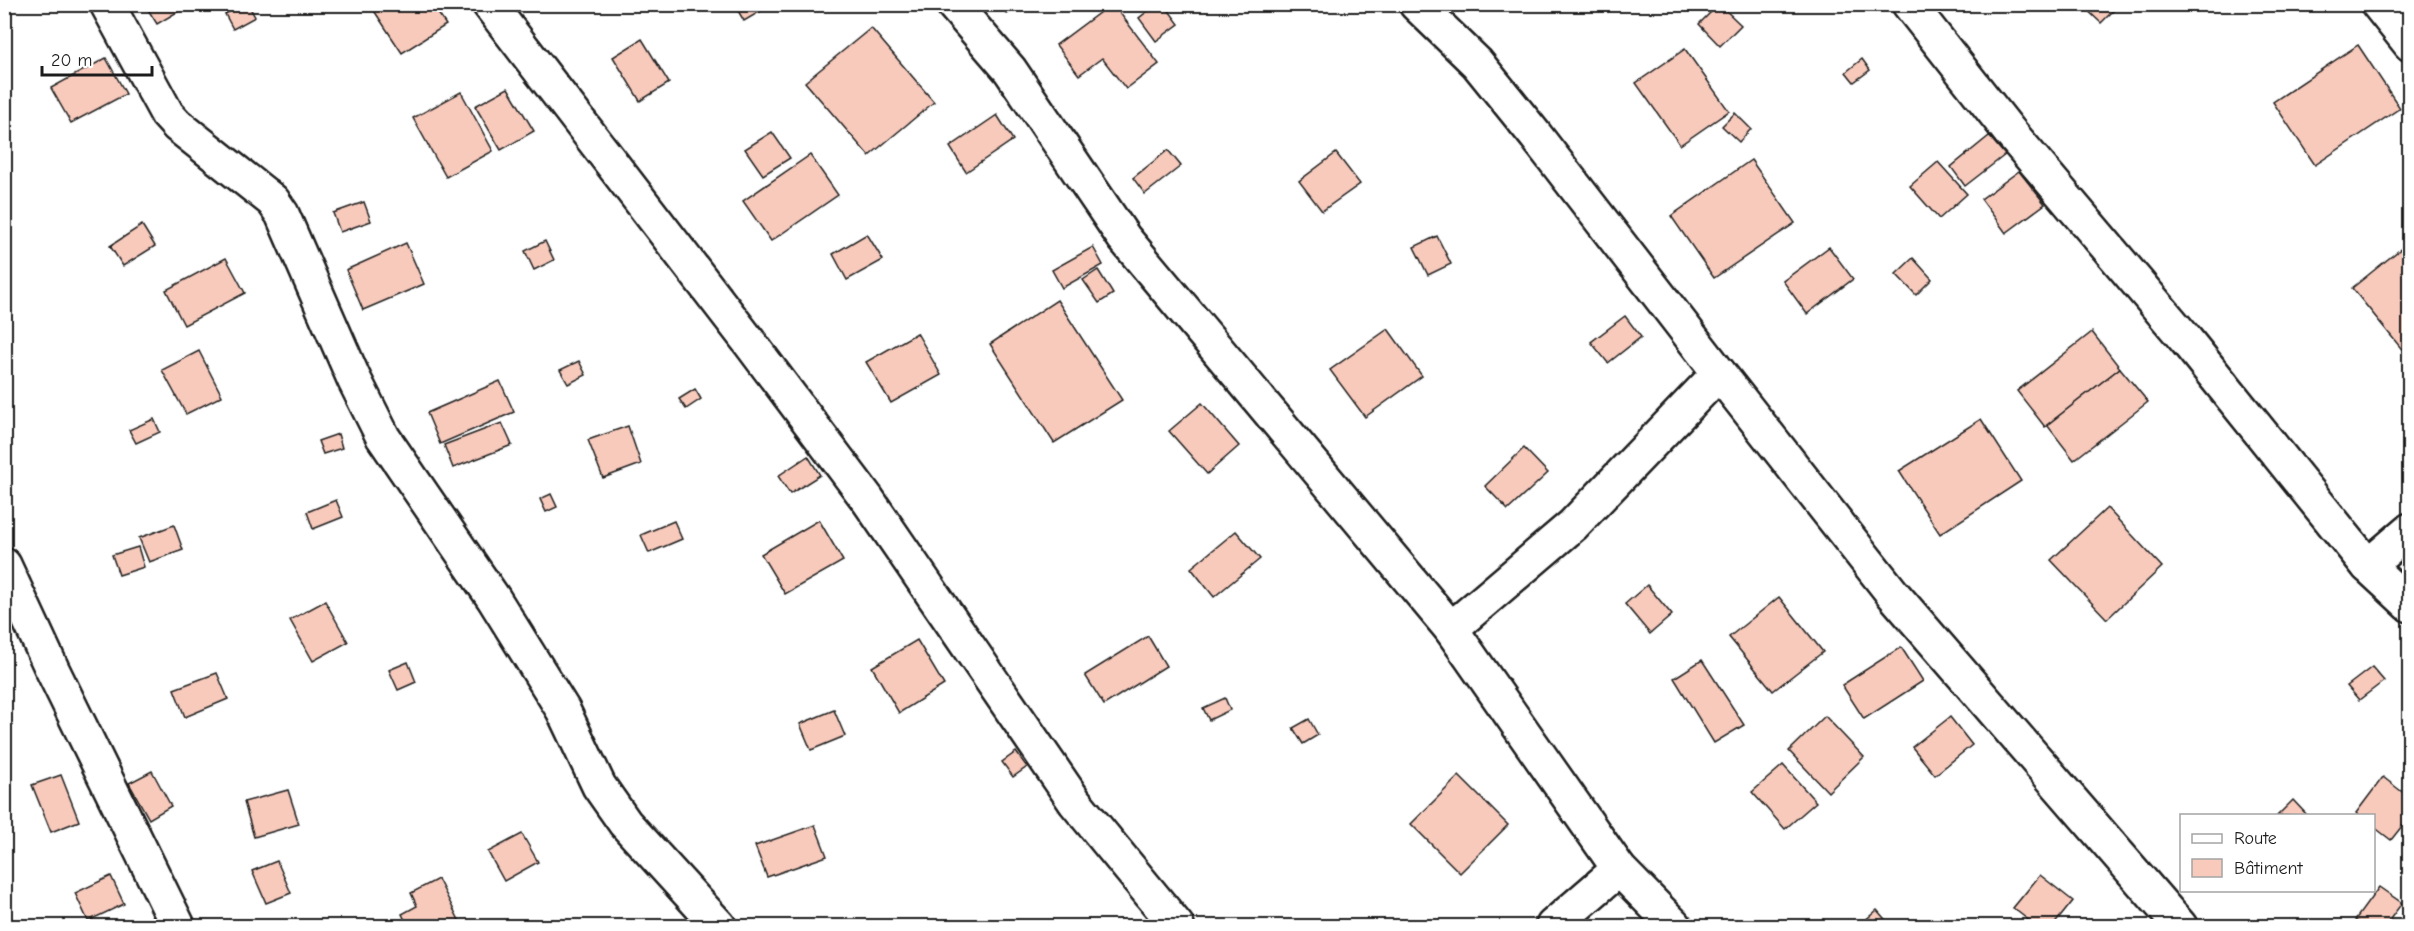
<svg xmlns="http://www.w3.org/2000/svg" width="2414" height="931" font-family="'Comic Neue',sans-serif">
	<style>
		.building { fill: #f8cabc; stroke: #1c1c1c; stroke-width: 1.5 }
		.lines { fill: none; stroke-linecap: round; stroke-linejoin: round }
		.minor-casing { stroke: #1c1c1c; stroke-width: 38 }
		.minor { stroke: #fff; stroke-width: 33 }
	</style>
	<rect width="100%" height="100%" fill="#fff"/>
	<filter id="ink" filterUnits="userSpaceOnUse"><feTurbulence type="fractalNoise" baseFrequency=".0167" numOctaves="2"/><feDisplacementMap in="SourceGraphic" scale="12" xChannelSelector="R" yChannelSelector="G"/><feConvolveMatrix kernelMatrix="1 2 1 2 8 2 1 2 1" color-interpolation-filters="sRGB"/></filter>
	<g filter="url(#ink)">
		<g class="building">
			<polygon points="152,4 175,4 179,11 157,24 147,8"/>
			<polygon points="242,4 248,4 255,17 233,29 225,14"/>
			<polygon points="373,4 432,4 446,25 402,53 371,6"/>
			<polygon points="734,4 773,4 744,21"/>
			<polygon points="1001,4 1023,4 1007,14"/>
			<polygon points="1111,4 1113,4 1159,64 1126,89 1102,58 1079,75 1056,45"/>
			<polygon points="1157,4 1164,4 1179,24 1156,41 1139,18"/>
			<polygon points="1719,4 1741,25 1720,46 1699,24"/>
			<polygon points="2081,4 2120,4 2101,23"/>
			<polygon points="871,28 934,102 869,156 805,82"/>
			<polygon points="642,39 669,83 640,101 613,57"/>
			<polygon points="2358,45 2400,108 2315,165 2273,102"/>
			<polygon points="1685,49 1729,111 1680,145 1636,83"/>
			<polygon points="106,58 126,94 71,123 51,88"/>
			<polygon points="1862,59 1870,70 1854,82 1846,72"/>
			<polygon points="508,88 534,131 501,150 475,106"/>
			<polygon points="461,92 493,151 446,177 413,118"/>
			<polygon points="1735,113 1751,129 1739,142 1722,126"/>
			<polygon points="997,115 1013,140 966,172 950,147"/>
			<polygon points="772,132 790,158 763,175 745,149"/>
			<polygon points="1989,136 2005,155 1965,186 1951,167"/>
			<polygon points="1168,150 1181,166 1145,194 1133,178"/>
			<polygon points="1336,153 1360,184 1322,211 1299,181"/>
			<polygon points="810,155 838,195 771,241 743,201"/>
			<polygon points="1751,160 1795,223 1714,278 1671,216"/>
			<polygon points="1938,162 1967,194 1939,219 1910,186"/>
			<polygon points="2019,171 2045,204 2006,233 1981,199"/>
			<polygon points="364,202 371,221 340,232 333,213"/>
			<polygon points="142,225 155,246 123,266 110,246"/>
			<polygon points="867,234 883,260 847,280 833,254"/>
			<polygon points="1437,236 1451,264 1428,275 1414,247"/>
			<polygon points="545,241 554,260 534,270 525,251"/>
			<polygon points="406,243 424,284 363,310 346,270"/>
			<polygon points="1093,247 1103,265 1062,288 1052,270"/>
			<polygon points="1829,247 1853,279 1807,314 1783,281"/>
			<polygon points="2403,247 2410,254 2409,358 2352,288"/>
			<polygon points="226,258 245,293 184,325 166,290"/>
			<polygon points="1913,258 1932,279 1916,295 1896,274"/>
			<polygon points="1098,270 1113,294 1099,303 1083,280"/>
			<polygon points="1057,300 1122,400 1054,443 990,344"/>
			<polygon points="1625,316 1641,337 1608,363 1591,342"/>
			<polygon points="1388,329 1422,376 1365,417 1330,370"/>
			<polygon points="2092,332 2120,368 2045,427 2017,391"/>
			<polygon points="917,333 941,375 891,403 866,362"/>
			<polygon points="199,351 222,396 186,414 162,370"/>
			<polygon points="579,361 586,375 568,384 560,370"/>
			<polygon points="2120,368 2148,402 2074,460 2047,425"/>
			<polygon points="500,381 514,412 440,444 427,413"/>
			<polygon points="695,389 701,399 686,409 679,399"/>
			<polygon points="1202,403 1239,446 1207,474 1169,431"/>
			<polygon points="154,419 160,432 136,443 129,430"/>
			<polygon points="1981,419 2021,481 1940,534 1899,471"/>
			<polygon points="502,423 512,445 453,468 444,445"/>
			<polygon points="628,426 641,464 603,478 588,440"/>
			<polygon points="338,434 342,448 323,454 318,441"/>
			<polygon points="1524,448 1548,473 1508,510 1485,486"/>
			<polygon points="808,456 820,475 790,494 778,476"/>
			<polygon points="551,494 557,507 546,512 540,499"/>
			<polygon points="336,500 343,517 313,529 307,512"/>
			<polygon points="2107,508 2162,567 2107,619 2051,560"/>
			<polygon points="819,520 843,561 785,594 761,554"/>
			<polygon points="674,521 682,539 649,553 641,535"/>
			<polygon points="174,525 183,550 149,562 139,538"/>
			<polygon points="1236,531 1260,559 1214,597 1191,568"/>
			<polygon points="138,547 144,567 119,575 112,555"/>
			<polygon points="1647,585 1672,615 1650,634 1625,604"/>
			<polygon points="1779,597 1823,652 1773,691 1729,637"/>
			<polygon points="325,601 348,642 313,661 290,620"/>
			<polygon points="1148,636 1166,666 1104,705 1085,675"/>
			<polygon points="917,640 944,685 899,713 872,667"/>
			<polygon points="1901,647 1923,681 1864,719 1842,685"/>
			<polygon points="1702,660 1744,725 1714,743 1674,678"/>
			<polygon points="408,662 416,682 398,690 389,670"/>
			<polygon points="2372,667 2384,681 2359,700 2347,686"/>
			<polygon points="217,673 228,699 185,717 174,689"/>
			<polygon points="1225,698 1230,710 1209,720 1203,708"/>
			<polygon points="834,710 845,736 811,750 800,724"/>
			<polygon points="1825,716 1864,757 1828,792 1789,751"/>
			<polygon points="1950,717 1972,745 1935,775 1912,747"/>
			<polygon points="1309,719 1318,735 1303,744 1293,728"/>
			<polygon points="1016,752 1027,767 1013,777 1002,762"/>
			<polygon points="1783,765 1816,802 1785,829 1752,792"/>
			<polygon points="152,771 171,806 149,819 129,783"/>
			<polygon points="61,775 79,821 51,832 32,785"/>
			<polygon points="1459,776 1508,825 1460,873 1411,824"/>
			<polygon points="2383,777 2410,798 2410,816 2391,840 2374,827 2374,816 2359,816 2356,813"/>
			<polygon points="288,790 299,824 254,837 244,802"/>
			<polygon points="2293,800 2308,816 2277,816"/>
			<polygon points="815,825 827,856 767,877 755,846"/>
			<polygon points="522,834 538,862 504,881 488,852"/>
			<polygon points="277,861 291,893 266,903 252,871"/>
			<polygon points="2040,875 2073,901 2053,926 2036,926 2013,908"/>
			<polygon points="111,876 124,904 88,921 75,893"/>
			<polygon points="438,879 460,922 451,926 408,926 402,914 417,906 411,893"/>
			<polygon points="2379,887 2402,903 2385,926 2364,926 2355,920"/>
			<polygon points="1877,910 1890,925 1889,926 1866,926 1862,923"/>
		</g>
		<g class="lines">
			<g class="minor-casing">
				<g id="minor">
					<polyline points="107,4 167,114 177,125 273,201 282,214 354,379 383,437 494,599 563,710 599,786 625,823 719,926"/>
					<polyline points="489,4 750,343 868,500 1075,802 1177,926"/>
					<polyline points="953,4 1010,70 1124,238 1451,629 1619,869 1675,926"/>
					<polyline points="1416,4 1477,63 1536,136 1719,373 1893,594 2180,926"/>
					<polyline points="1909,4 2009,131 2186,340 2368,566 2410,605"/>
					<polyline points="2378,4 2410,44"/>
					<polyline points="4,565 52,669 178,926"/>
					<polyline points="2368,566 2410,530"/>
					<polyline points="1451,629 1573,525 1719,373"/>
					<polyline points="1553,926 1619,869"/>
				</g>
			</g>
			<use href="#minor" class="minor"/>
		</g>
	</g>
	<rect width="2414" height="931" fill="none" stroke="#fff" stroke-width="24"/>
	<rect x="12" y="12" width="2390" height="907" fill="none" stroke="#1c1c1c" stroke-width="2" filter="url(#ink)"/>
	<rect x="2180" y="814" width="195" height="78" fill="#ffffff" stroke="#a4a4a4" stroke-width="1.5"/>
	<rect x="2192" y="834" width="30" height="9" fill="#ffffff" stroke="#a4a4a4" stroke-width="1.5"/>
	<text x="2234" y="844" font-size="18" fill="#1c1c1c">Route</text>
	<rect x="2192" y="859" width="30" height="18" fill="#f8cabc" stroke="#a4a4a4" stroke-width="1.5"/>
	<text x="2234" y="874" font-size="18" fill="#1c1c1c">Bâtiment</text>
	<path d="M42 66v9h110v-9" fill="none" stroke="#1c1c1c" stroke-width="3"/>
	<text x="51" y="66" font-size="18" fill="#1c1c1c" stroke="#ffffff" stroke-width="4.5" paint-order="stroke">20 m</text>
</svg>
